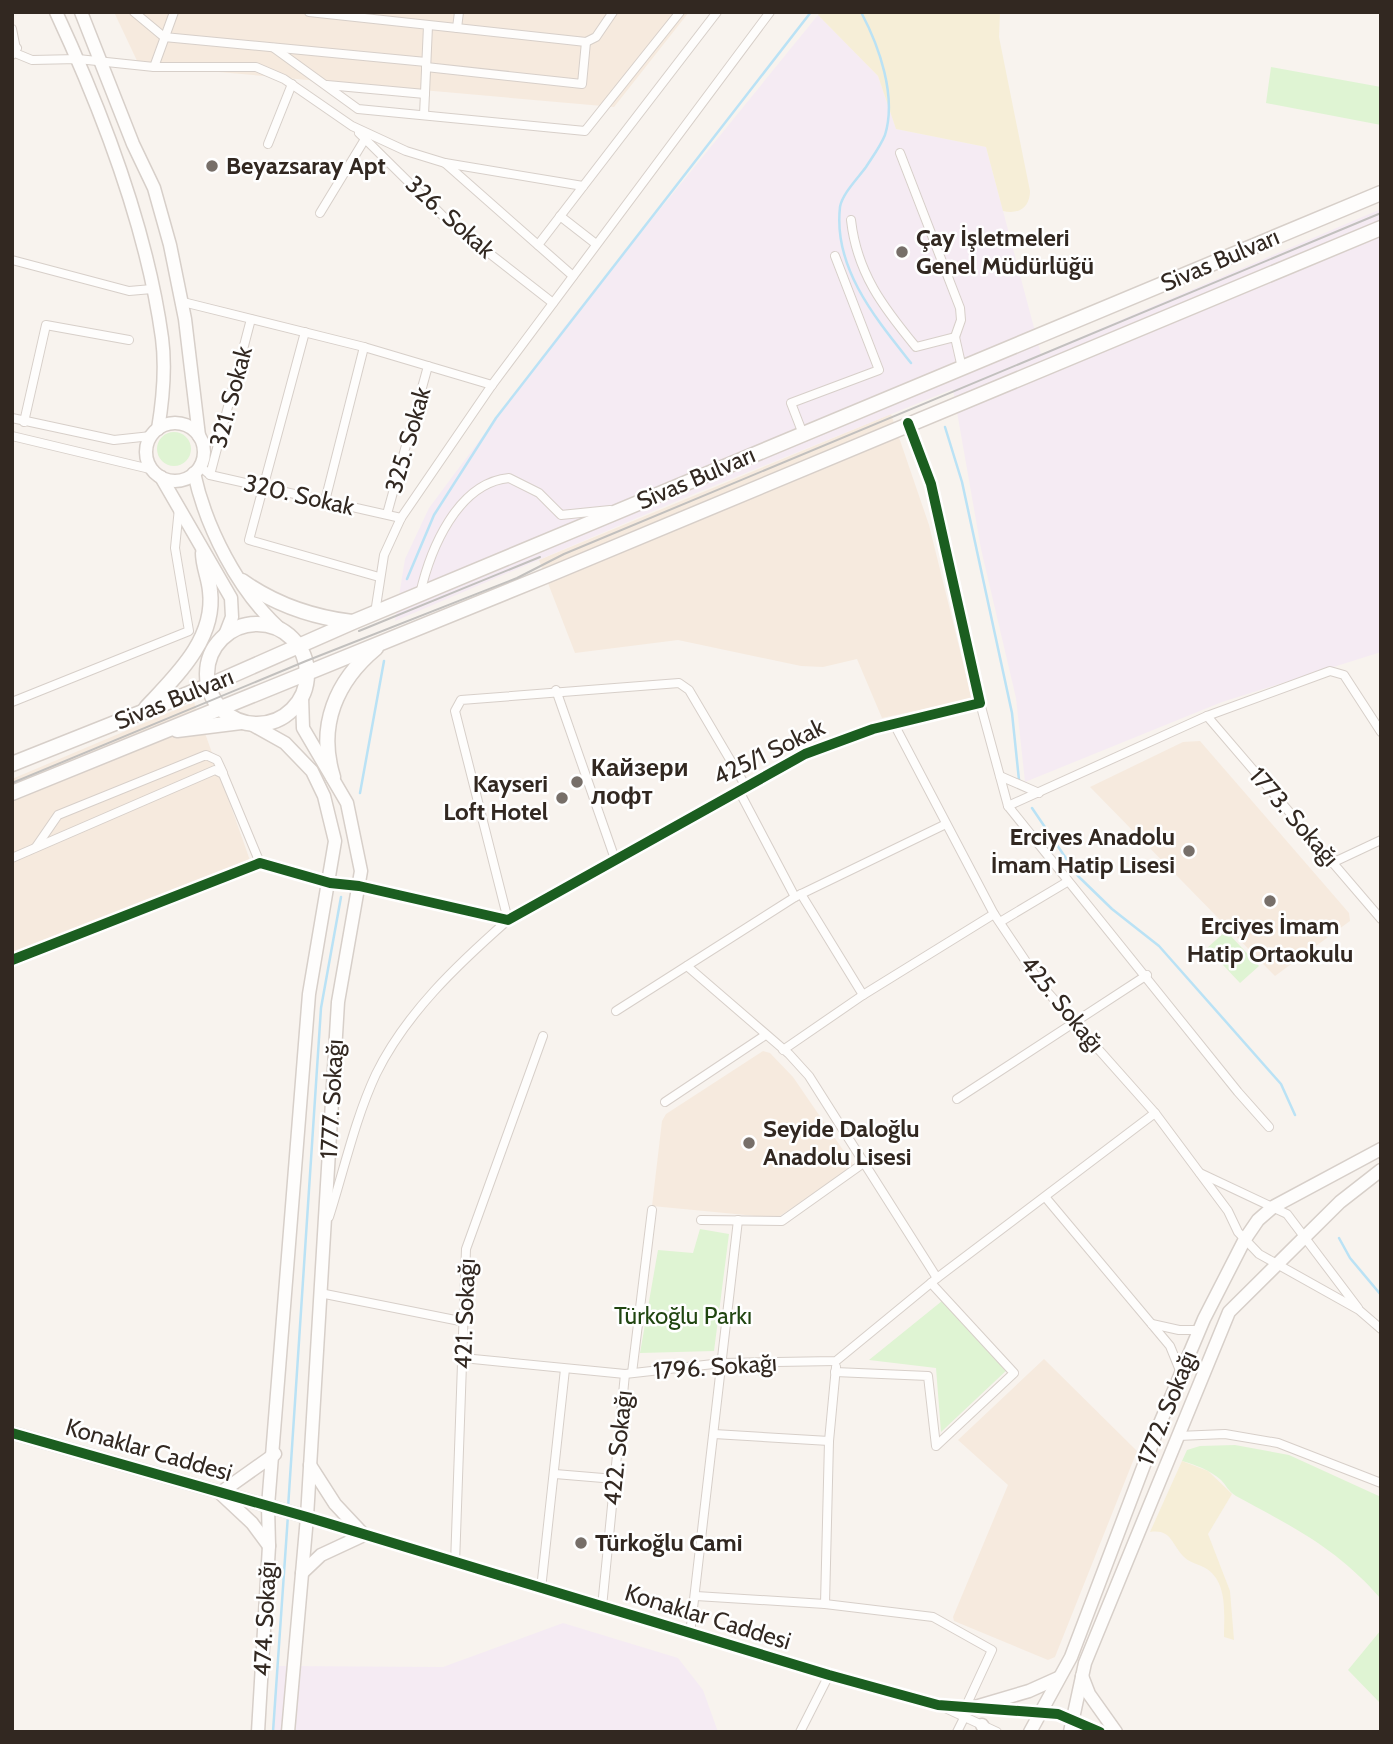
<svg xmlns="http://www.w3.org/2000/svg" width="1393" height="1744" font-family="Cabin,sans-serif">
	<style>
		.built { fill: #f6eade }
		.industrial { fill: #f5ebf3 }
		.green { fill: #dff4d3 }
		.sand { fill: #f6eed7 }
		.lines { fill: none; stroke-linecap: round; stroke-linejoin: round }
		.stream { stroke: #bae2f5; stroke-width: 2.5 }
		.street-casing { stroke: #d7cfc9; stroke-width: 10 }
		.secondary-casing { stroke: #d7cfc9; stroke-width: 15 }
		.highway-casing { stroke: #d7cfc9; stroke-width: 17 }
		.street { stroke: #fefdfc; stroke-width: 8 }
		.secondary { stroke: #fefdfc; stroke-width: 12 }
		.highway { stroke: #fefdfc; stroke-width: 14 }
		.tram { stroke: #c2c0be; stroke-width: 2 }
		.cycleway-casing { stroke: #fff; stroke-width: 15 }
		.cycleway { stroke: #1b5e20; stroke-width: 10 }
		.poi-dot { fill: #776f69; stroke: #fff; stroke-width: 2.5 }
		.labels { text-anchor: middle; stroke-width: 5; stroke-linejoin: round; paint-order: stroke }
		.poi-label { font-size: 24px; font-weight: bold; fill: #322821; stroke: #fff; text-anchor: start }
		.street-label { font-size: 24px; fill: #322821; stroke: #fff }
		.park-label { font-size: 24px; fill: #214611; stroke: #fff }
	</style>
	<rect width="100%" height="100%" fill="#f8f3ee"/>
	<g class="built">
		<polygon points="114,12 689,12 614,107 139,65"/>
		<polygon points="891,414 929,525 972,699 882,718 857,659 823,667 801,666 678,640 575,653 539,560"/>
		<polygon points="194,702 252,866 12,961 12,779"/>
		<polygon points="1200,741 1349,913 1350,921 1275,976 1090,787 1183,742"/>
		<polygon points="763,1051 770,1053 793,1077 854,1166 777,1218 652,1206 662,1121 666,1114"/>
		<polygon points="1044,1359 1137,1451 1055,1657 1048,1660 954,1621 953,1617 1008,1485 958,1440"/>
	</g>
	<g class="industrial">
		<polygon points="818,15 878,76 896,129 986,147 1041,354 1381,209 1381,652 1222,702 1025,782 1016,698 981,549 953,389 684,498 395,621 405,559 429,508 565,326"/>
		<polygon points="563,1623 678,1658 703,1690 718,1732 272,1732 277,1666 443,1667"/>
	</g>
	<g class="green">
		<polygon points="1271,67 1381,87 1381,125 1266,103"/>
		<circle cx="174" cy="449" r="17"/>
		<polygon points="1226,931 1259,966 1240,983 1207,948"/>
		<polygon points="700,1229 729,1234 714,1351 640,1353 658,1250 693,1253"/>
		<polygon points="942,1301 1009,1368 941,1432 936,1368 869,1360"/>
		<path d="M1235,1445L1289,1455L1381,1497V1599C1337,1548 1293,1527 1236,1496C1229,1492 1226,1485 1221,1480C1210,1470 1196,1465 1182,1461L1187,1450L1200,1446Z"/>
		<polygon points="1381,1630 1381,1704 1348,1670"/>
	</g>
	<g class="sand">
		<path d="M820,12H1000L999,37L1030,191C1030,207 1019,215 1003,211L986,147L896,129L878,76L818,15Z"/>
		<path d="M1182,1461L1208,1471L1232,1494L1208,1534L1230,1591L1234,1640L1224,1637C1224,1615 1228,1583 1207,1569C1199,1564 1189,1563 1183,1556C1171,1543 1171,1529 1150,1532Z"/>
	</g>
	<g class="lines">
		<g class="stream">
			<path d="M861,12C879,46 897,96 885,135C880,147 873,156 866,167C858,178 842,194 840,207C833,268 876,319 911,363"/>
			<polyline points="945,427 962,482 1012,713 1019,780"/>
			<polyline points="407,579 434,515 496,418 811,12"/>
			<polyline points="360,793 384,661"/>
			<polyline points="1032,808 1078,876 1112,909 1159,946 1281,1084 1295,1115"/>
			<polyline points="1339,1238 1350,1258 1381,1295"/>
			<polyline points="288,1508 321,1008 341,897"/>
			<polyline points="273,1732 288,1515"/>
		</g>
		<g class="street-casing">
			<g id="street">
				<polyline points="134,12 164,37 426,62"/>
				<polyline points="309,12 586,42"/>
				<polyline points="457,28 459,12"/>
				<polyline points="12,29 15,44"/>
				<polyline points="12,42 17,48 12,55"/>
				<polyline points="586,42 596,37 613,12"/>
				<polyline points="274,48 358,109 585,131 680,12"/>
				<polyline points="15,53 32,60 78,59 154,67 256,67 284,79 352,126 406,151 445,163 573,276"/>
				<polyline points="154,67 174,12"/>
				<polyline points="426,67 582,84 586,42"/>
				<polyline points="327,85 425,94"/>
				<polyline points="424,115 428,26"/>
				<polyline points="359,133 448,221 553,303"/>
				<polyline points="268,144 292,84"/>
				<polyline points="900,153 960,308 961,320 955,337"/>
				<polyline points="445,163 583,186"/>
				<polyline points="320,213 365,139"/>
				<polyline points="560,216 596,244"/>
				<path d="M851,220C857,273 883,307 916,347L955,337L962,368"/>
				<polyline points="538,245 717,12"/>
				<polyline points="12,260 129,291 152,289"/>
				<polyline points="183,302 364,347 492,385"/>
				<polyline points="305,332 249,540 379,577"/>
				<polyline points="12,418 114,440 151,436"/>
				<polyline points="24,422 46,325 129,340"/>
				<polyline points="803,434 791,403 879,370 835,256"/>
				<polyline points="12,436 154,470"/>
				<polyline points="200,466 210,475 401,518"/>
				<polyline points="210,475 251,319"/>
				<polyline points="325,501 364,347"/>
				<polyline points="387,514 428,366"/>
				<path d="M420,594C430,550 457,483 509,478L539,493L561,515L610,510"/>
				<polyline points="375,613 384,555 401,518 492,385 770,12"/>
				<polyline points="556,690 615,859"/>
				<polyline points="12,702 189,631 175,548 179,508"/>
				<polyline points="980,703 1008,806 1238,1092 1269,1127"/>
				<polyline points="1207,716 1381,919"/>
				<polyline points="894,724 994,914 1043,987 1155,1113 1228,1211 1238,1232 1259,1254 1359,1310 1381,1329"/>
				<polyline points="1000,776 1039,793"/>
				<polyline points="738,789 795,897"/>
				<polyline points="1008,806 1207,716 1330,671 1344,675 1381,732"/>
				<polyline points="36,847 58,815 206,755 217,760 223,773"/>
				<polyline points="12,858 215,770 223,774 260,863"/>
				<polyline points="1332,863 1381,840"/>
				<polyline points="801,894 863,995"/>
				<polyline points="1000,922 1067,882"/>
				<polyline points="12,960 260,863 330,883 359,886 508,920 805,754 873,729 980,703 931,484 908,423"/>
				<polyline points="687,966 789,1054 809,1076 937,1278"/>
				<polyline points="616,1011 795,897 946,824"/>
				<polyline points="783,1050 863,995 994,914"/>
				<polyline points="957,1099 1147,975"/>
				<polyline points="665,1102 764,1036"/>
				<polyline points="1200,1173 1287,1214 1358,1308"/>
				<polyline points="1046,1198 1170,1346 1181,1373"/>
				<path d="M329,1217C344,1170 355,1119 376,1074C406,1013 457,965 508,920L455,711L461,700L679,683L689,690L745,785"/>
				<polyline points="701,1220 782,1221 865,1162"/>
				<polyline points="320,1293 465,1322"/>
				<polyline points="1152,1324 1179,1330 1199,1330"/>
				<polyline points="463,1358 625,1374 722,1363 836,1361 937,1278 1155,1113"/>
				<polyline points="835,1372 928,1376 936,1446 1014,1373 931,1283"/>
				<polyline points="632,1373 652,1210"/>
				<polyline points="714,1434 829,1441"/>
				<polyline points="1178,1436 1225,1434 1278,1443 1381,1483"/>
				<polyline points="555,1474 615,1479"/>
				<polyline points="307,1517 775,1660 938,1705 1050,1712 1100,1732"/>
				<polyline points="455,1564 466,1249 543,1036"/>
				<polyline points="541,1589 565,1369"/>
				<polyline points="696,1596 825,1604 933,1617 992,1650 966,1706"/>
				<polyline points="825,1604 829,1441 836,1367"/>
				<polyline points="602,1607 625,1374"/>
				<polyline points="690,1634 738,1220"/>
				<polyline points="941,1706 997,1732"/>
				<polyline points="800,1732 829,1675"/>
				<polyline points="957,1732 964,1718"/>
			</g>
		</g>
		<g class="secondary-casing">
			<g id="secondary">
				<path d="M56,12C102,111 147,229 162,338C166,368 163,399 158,429"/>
				<polyline points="81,12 133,144 154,188 170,245 185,319 199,436"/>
				<circle cx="175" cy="452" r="29"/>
				<path d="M194,473C206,528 238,590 279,628"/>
				<polyline points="161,477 231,598 232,617 225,635"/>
				<polyline points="251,724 285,743 312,771 324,796 335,841 309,994 268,1506 269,1546 258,1732"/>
				<polyline points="12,1433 307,1517"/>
				<polyline points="269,1546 252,1523 220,1493 275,1454"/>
				<polyline points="302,1573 321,1555 364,1535 335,1504 310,1465"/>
				<polyline points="1082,1676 1089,1694 1116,1732"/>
				<polyline points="975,1707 1029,1691 1058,1678"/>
				<polyline points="982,1725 986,1732"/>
				<polyline points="288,1732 307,1517 338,1002 361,871 347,803 303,728 302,697"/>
				<polyline points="1030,1732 1071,1657 1158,1428 1204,1319 1245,1239 1258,1220 1273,1207 1381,1149"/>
				<polyline points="1070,1732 1085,1663 1229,1312 1340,1202 1381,1170"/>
			</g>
		</g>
		<g class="highway-casing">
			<g id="highway">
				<path d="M242,581C276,605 311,617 352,622"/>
				<circle cx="257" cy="674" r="50"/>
				<path d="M146,708C176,676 216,639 210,591C209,578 203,566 203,553"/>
				<polyline points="177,730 241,722"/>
				<polyline points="12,764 208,686 353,622 1381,193"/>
				<path d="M333,777C317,726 336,681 376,648"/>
				<polyline points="12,793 553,573 1381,228"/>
			</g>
		</g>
		<use href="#street" class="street"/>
		<use href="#secondary" class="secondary"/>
		<use href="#highway" class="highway"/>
		<g class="tram">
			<polyline points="359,631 540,557"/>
			<polyline points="12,783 306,661 517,578 564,554 1381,213"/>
		</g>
		<g class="cycleway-casing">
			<g id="cycleway">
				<polyline points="12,960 260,863 330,883 359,886 508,920 805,754 873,729 980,703 931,484 908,423"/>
				<polyline points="12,1433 307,1517 829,1675 938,1705 1058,1714 1100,1732"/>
			</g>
		</g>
		<use href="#cycleway" class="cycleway"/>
	</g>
	<g class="poi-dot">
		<circle cx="212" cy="166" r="7"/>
		<circle cx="902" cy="252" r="7"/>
		<circle cx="577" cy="782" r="7"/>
		<circle cx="562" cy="798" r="7"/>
		<circle cx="1189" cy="851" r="7"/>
		<circle cx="1270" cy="901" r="7"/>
		<circle cx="749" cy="1143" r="7"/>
		<circle cx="581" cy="1543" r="7"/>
	</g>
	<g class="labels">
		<g class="poi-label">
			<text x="226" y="174">Beyazsaray Apt</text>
			<text x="916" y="246">Çay İşletmeleri<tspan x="916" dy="28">Genel Müdürlüğü</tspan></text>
			<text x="591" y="776">Кайзери<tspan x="591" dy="28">лофт</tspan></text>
			<text x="548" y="792" text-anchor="end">Kayseri<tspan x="548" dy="28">Loft Hotel</tspan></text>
			<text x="1175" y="845" text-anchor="end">Erciyes Anadolu<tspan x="1175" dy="28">İmam Hatip Lisesi</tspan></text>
			<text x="1270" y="934" text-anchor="middle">Erciyes İmam<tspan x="1270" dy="28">Hatip Ortaokulu</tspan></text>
			<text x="763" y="1137">Seyide Daloğlu<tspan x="763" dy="28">Anadolu Lisesi</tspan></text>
			<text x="595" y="1551">Türkoğlu Cami</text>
		</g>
		<g class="street-label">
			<text transform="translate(450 217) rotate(42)" y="8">326. Sokak</text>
			<text transform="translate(1220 260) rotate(-23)" y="8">Sivas Bulvarı</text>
			<text transform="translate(231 397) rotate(-75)" y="8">321. Sokak</text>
			<text transform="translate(408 440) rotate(-74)" y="8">325. Sokak</text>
			<text transform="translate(696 478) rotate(-23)" y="8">Sivas Bulvarı</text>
			<text transform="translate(299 495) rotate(13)" y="8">320. Sokak</text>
			<text transform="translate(174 699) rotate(-22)" y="8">Sivas Bulvarı</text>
			<text transform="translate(769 752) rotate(-26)" y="8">425/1 Sokak</text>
			<text transform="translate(1294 817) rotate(49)" y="8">1773. Sokağı</text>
			<text transform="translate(1062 1004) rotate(51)" y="8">425. Sokağı</text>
			<text transform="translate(332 1099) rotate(-87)" y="8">1777. Sokağı</text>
			<text transform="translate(465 1314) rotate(-88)" y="8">421. Sokağı</text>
			<text transform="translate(715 1367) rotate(-4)" y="8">1796. Sokağı</text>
			<text transform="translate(1167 1408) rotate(-68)" y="8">1772. Sokağı</text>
			<text transform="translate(618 1448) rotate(-84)" y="8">422. Sokağı</text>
			<text transform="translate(149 1450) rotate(16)" y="8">Konaklar Caddesi</text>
			<text transform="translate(708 1617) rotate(17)" y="8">Konaklar Caddesi</text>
			<text transform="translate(265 1619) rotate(-87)" y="8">474. Sokağı</text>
		</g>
		<g class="park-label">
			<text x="683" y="1324">Türkoğlu Parkı</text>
		</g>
	</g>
	<rect width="1393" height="1744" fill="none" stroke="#322821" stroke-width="28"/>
</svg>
